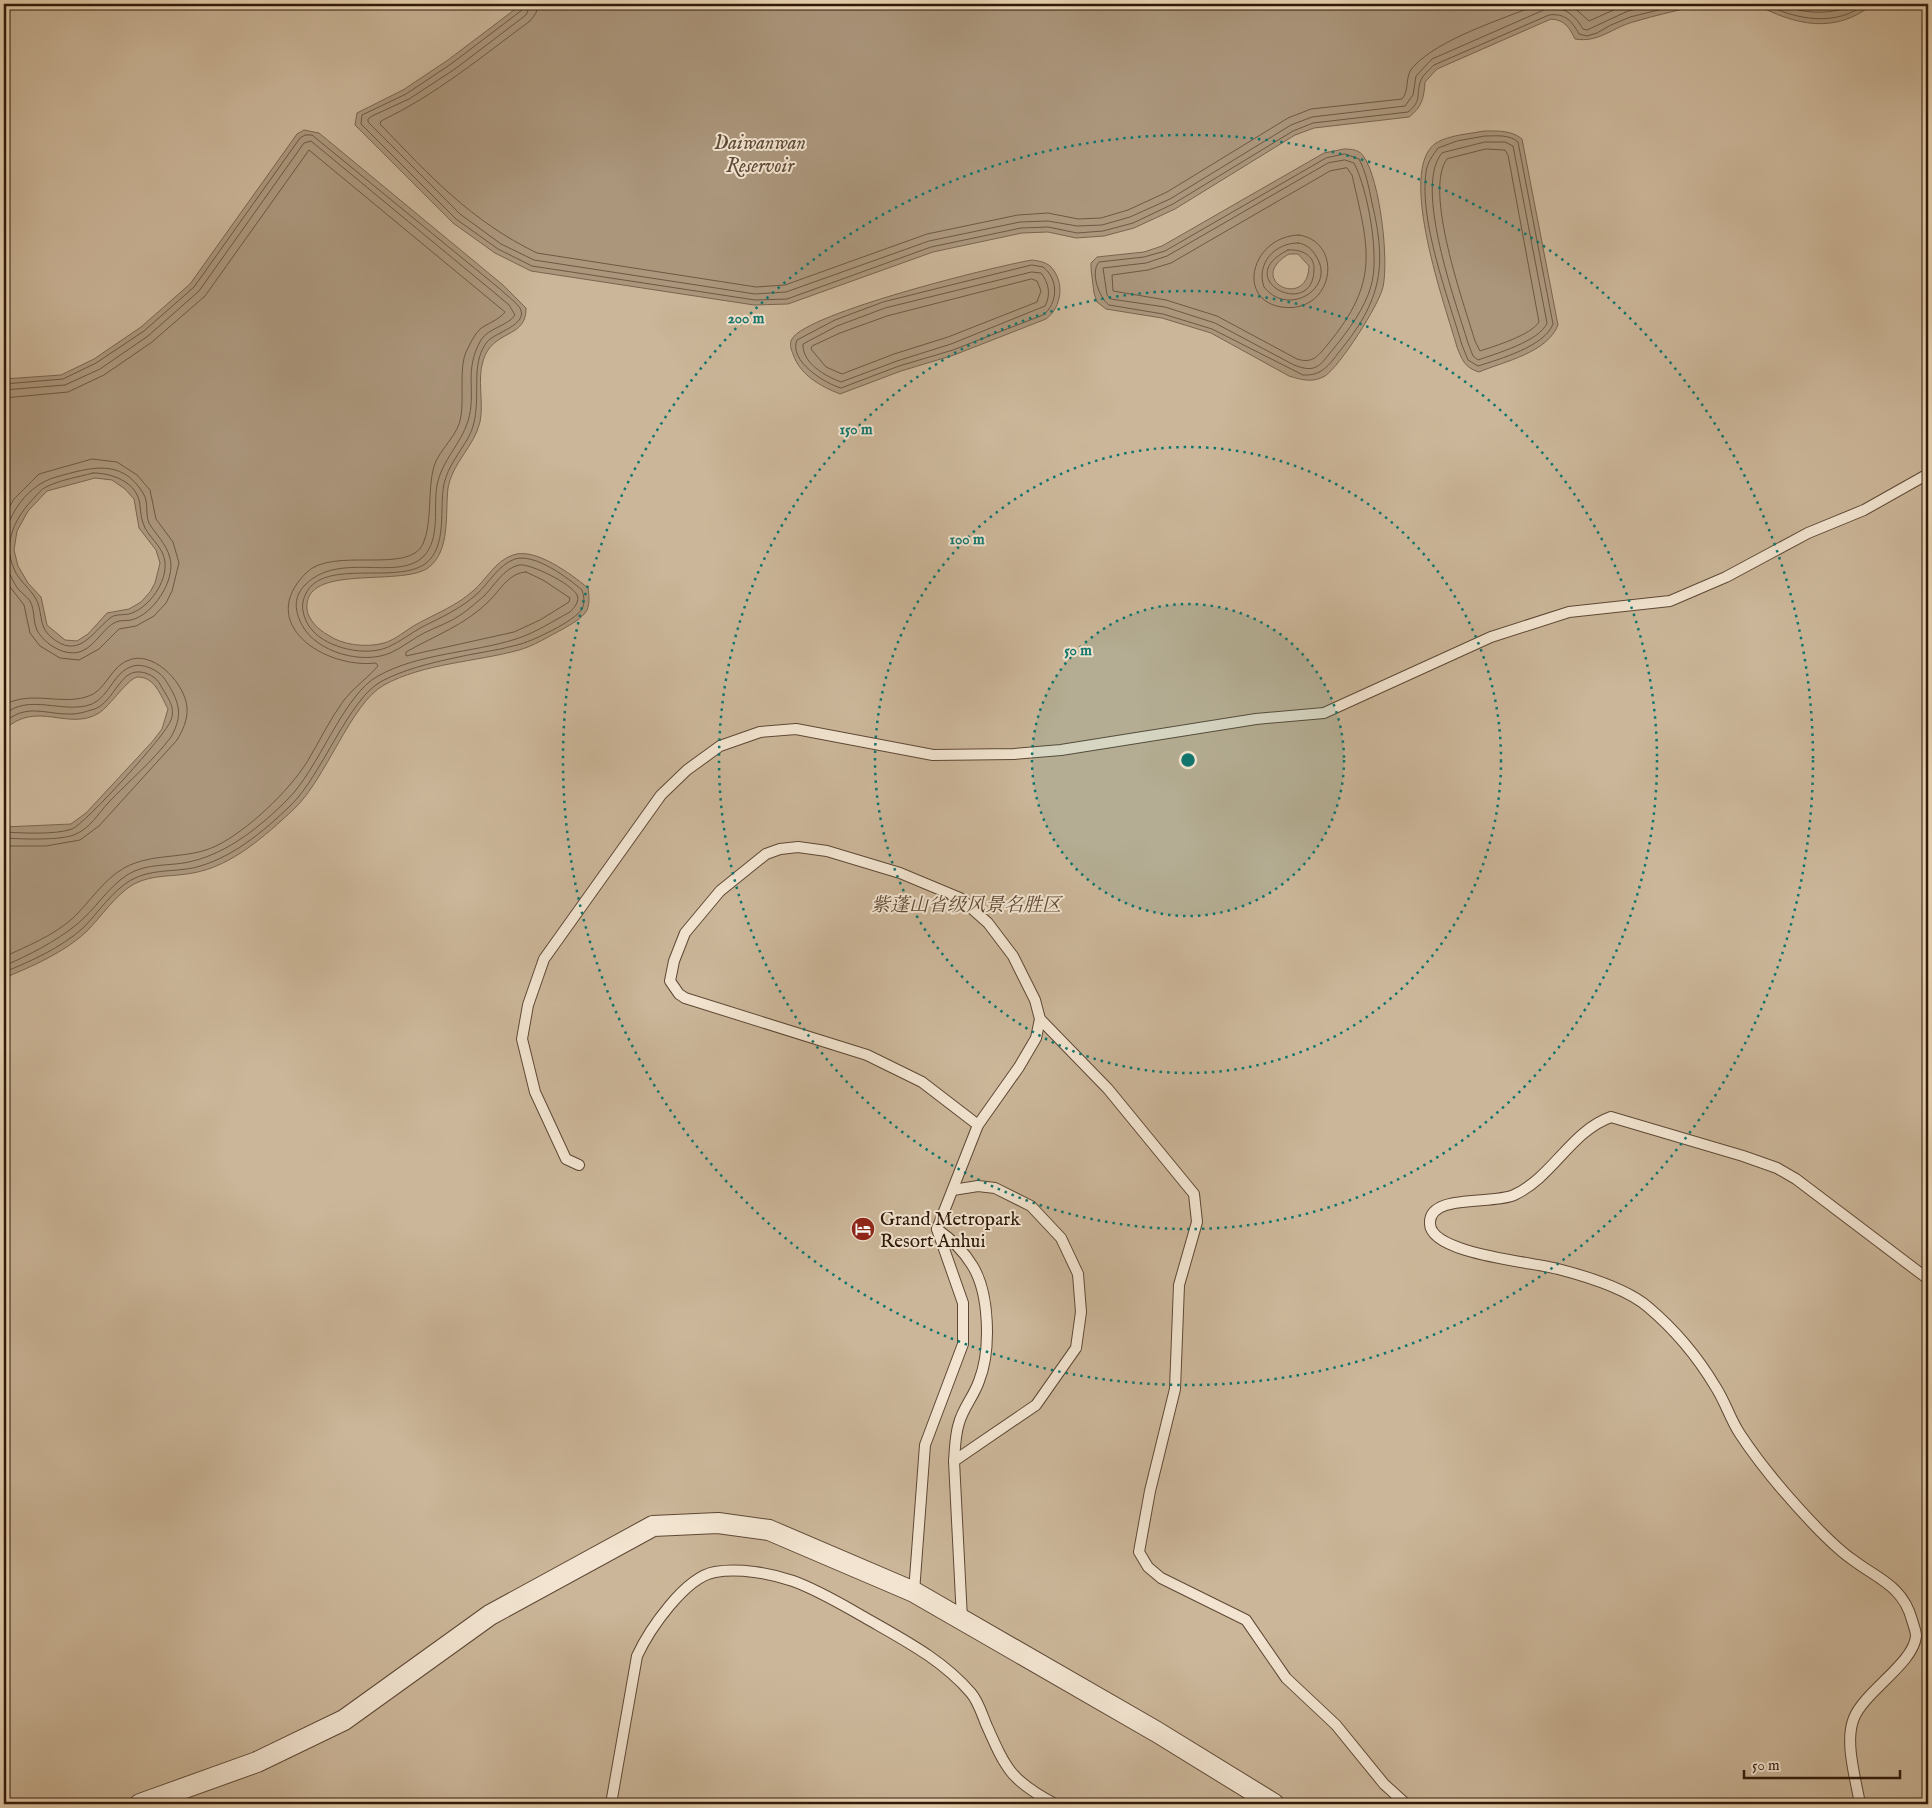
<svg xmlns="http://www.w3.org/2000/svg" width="1932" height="1808" font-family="'IM FELL English','Noto Serif SC',serif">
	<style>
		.green { fill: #cbb699; stroke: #7d6852 }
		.water { fill: #ab967c; stroke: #79644e; fill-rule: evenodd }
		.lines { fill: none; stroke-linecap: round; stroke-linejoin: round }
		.shore { stroke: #6d5843; stroke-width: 1 }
		.service-casing { stroke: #5e4835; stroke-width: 12 }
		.minor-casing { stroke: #5e4835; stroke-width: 22 }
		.service { stroke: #f2e4d0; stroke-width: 10 }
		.minor { stroke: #f2e4d0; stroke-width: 20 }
		.ring { fill: none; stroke: #0f766e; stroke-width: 2.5; stroke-dasharray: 2.5 5 }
		.labels { text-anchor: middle; stroke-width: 4; stroke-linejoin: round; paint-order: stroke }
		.park-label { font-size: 19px; font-style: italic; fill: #5e4835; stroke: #f2e4d0 }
		.poi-label { font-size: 19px; fill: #2f190a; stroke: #f2e4d0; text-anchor: start }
		.water-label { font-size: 20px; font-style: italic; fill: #614b38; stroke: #f2e4d0 }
		.centre { fill: #0f766e; stroke: #f2e4d0; stroke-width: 2.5 }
		.ring-label { font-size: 15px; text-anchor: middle; font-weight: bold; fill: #0f766e; stroke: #f2e4d0; stroke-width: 4; stroke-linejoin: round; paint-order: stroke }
	</style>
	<rect width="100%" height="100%" fill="#ebd6b6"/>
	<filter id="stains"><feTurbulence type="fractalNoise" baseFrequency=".004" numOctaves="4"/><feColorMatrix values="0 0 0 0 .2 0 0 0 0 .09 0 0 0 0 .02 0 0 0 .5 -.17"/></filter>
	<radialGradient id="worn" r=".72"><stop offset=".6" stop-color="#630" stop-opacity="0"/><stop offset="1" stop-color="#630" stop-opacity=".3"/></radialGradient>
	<rect class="green" x="4" y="4" width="1924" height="1800"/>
	<g class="water">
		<path d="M522,4H1704C1680,10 1656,15 1633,22C1612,28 1598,43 1575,39C1569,27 1565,20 1551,19L1437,69L1425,82C1424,98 1422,107 1409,117L1314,128L1295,135L1175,209L1134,228L1104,236L1076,238L1048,232L1022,233L933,252L788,304L754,305L531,271L495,253L453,223L355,125L357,113L403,90L448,60Z"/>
		<path d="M1755,4H1873C1835,35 1795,25 1755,4Z"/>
		<path d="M304,130L319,133L503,285L526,308C527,339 492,329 483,361C477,380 484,403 480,422C474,447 452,463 448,488C445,513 451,551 428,568C400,587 303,563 307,609C308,620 319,630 328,635C342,645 366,648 384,643C395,640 406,630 417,624C437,613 456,606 473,591C487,579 495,561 513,555C535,547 571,574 588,588C589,595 590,603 587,610C582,619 571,624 563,629C549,636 534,646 519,650C476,662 424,663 384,685C351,703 326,779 294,809C265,836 232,866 193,873C173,877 153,874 134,884C115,895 102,916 86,932C65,952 31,967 4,978V827L71,824L86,813L152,742L162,729L168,709C161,696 155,677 138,677C129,677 110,706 99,713C68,732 37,699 4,730V379L61,375L94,359L141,327L190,284L297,134ZM95,478L112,480L125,489L134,499L139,528L156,550L160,563L155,583L150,592L141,602L129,609L107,613L88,634L77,641L65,640L47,625L41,597L28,583L18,566L14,550L17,531L28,511L47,491Z"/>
		<path d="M1484,131C1498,131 1511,130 1522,139L1558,325C1547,353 1505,361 1479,372C1465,368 1462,360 1457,347C1446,308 1396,170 1436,143C1449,135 1469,134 1484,131Z"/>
		<path d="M1344,149C1352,149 1360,150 1364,157C1380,181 1389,259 1383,287C1379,305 1340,366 1325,376C1313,383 1302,380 1289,376L1211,333L1162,318L1106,309L1097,302L1094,293L1091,269V263L1097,257L1144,252L1162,246L1324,153ZM1289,254H1298L1309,266C1308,311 1244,280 1289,254Z"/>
		<path d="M1032,260C1039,261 1046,262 1051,267C1065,282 1062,307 1046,319L954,355L901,371L840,394C820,386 800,375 793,354C791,349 789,344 792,339C806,313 996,266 1032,260Z"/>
	</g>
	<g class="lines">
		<g class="shore">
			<path d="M524,4L522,10L451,64L406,94L362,115L361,124L456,219L498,249L532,266L755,300L787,299L931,247L1021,228L1048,227L1077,233L1103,231L1133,223L1173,204L1293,131L1313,123L1408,112C1423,100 1415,95 1421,80C1423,75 1430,69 1434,65L1549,15C1565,13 1572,21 1579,34L1587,36L1597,33L1611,25L1630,17L1683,4"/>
			<path d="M531,4L526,15L455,69L409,99L372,116L368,119V122L460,214L501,244L534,260L755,294L786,292L929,241L1020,222L1048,221L1077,226L1102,225L1130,217L1170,199L1291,125L1312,117L1405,106L1413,95L1416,76L1432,59L1546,9C1563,5 1575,15 1583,29L1587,30L1628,11L1658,4"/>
			<path d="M538,4L536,13L530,21C481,57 436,95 381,121L380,124C430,176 471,221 537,253L756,287L785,285L927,234L1018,215L1048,213L1078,219L1101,218L1128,210L1167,192L1288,118L1311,109L1402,99C1410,90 1404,77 1413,67C1440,38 1501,20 1539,4"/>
			<polyline points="1570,4 1589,21 1627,4"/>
			<path d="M1765,4C1796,20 1837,27 1865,4"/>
			<path d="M1779,4C1803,14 1832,16 1855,4"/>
			<path d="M1485,136C1496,136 1509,134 1518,142L1553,324C1545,346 1500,359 1478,366L1468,360L1462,345C1448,297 1419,221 1426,172C1427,163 1433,155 1438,148L1457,141Z"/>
			<path d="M1485,142H1505L1513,146L1547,323C1540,341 1495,354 1478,360L1473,356L1468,343C1456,303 1413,186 1442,153Z"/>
			<path d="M1486,149L1505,150L1508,155L1539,322C1531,335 1495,346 1480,351L1475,341C1464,304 1423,190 1447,159Z"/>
			<path d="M1345,154L1359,159C1366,172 1369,188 1372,203C1387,266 1382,300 1339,352C1329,365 1322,376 1303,375L1212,329L1163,314L1109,305C1099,298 1090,272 1099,262L1144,257L1165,251L1326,158Z"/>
			<path d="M1345,160L1354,163C1368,190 1380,257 1371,286C1365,308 1348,331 1334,348C1320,365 1317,374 1294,365L1215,323L1165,307L1111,299L1107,295L1103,268L1146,263L1167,256L1328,163Z"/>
			<path d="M1347,168L1352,175C1369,249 1380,281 1328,344C1318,356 1313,364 1297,359L1217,316L1166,300L1113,291L1112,275L1148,270L1171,263L1330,171Z"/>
			<path d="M1299,235C1345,242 1334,315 1281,307C1235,299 1252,236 1299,235Z"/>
			<path d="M1298,243C1306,244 1312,249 1316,256C1337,288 1288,318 1264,287C1256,264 1274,243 1298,243Z"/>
			<path d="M1288,250C1301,249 1315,255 1314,270C1313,321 1229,279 1288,250Z"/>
			<path d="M1032,265L1043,267C1059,279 1058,304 1043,315L953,350L899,366L841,388C826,384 788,361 797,340L835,320L883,302Z"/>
			<path d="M1032,272L1041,273C1049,283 1051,295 1045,306L951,344L897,361L841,382C825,376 802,363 803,344L837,326L885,308Z"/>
			<polygon points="1032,279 1037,281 1041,291 1037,302 948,337 894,354 842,374 826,367 811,349 812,346 840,333 887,316"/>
			<path d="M4,384L63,379L96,363L144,331L194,287L300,138L305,135H312L500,289C506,295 515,301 520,308C529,325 495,332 487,342C480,351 478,361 477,372C476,394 479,419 468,438C459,454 448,466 444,484C439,508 448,547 425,564C393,586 313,554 303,602C301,611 306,624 313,631C328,648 366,657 388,647C400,642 411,633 422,627C442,617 460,609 477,594C489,583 498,565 515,559C535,553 568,578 582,590C584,596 585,603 582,609C575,621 531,642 517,645C496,651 474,653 454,658C430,663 403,670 382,681C349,698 322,775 291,805C263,832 231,859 193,868C172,872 151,869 131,880C111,892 99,912 83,928C62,947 30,962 4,972"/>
			<path d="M4,390L65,385L100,369L148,336L199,291L304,143L311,141L496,294L509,305L515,315C508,326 488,328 481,340C463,371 477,392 468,421C461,444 442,460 437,485C433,507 441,539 423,557C397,582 337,550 304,586C293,598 295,612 302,625C316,652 362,665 390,653C402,648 412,639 424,633C436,627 451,622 462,614C470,608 477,602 484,596C494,586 504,568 519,565C530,563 572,584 577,595C580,601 574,608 570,612C553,621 535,633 516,639C472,653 419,653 378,676C343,695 319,769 287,800C261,826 229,852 193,861C171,867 148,862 127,875C107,888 95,910 76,925C55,942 29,955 4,966"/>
			<path d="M4,398L68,392L104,375L152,342L205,296L309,150L505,312C500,319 487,324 480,329C474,335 470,344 466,352C459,368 464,397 461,416C459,435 440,448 434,466C427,491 433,520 423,544C409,575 332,546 306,573C255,624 325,669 376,663L378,666C368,678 354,687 344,700C330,719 319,742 307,762C289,791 247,831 216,846C187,860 153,852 124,868C103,880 90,902 73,918C53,936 27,946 4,957"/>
			<path d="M93,473C111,473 134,481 139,500C141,507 140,515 143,523C147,537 163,545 165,562C167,582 150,606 132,613C125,616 116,613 110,618C91,634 78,660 51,637C38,626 43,612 36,599C30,588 19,581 14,569C2,542 16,516 35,497C38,494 41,489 46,487C60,480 78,477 93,473Z"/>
			<polyline points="4,516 14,499 39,474 92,459 117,462 137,475 150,490 156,519 173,542 179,563 172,591 166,603 154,616 136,626 119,629 99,649 79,660 60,658 40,646 30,633 24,605 4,579"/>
			<path d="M4,541C8,513 28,485 56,477C89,468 121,457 143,493C149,502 145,514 149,523C156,535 166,543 170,558C176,580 153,615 131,620C126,621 120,620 116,622C104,627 96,645 82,651C66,658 44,644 37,630C33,622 35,610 30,601C27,597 23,594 19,590C11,580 7,568 4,556"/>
			<path d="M526,572L543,580L570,598L569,602L540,620L514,632L406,656V652C434,636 465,625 488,602C500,591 508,573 526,572Z"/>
			<path d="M4,705C31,690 59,705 86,697C107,692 110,664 132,659C157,653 185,685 187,707C188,719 183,730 177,740L99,826L80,840L46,846H4"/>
			<path d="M4,715C28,692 64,715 92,704C110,696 114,671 133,666C143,663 158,670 164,678C172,690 181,704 178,719C177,725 174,732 171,737C153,761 129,781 108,803C98,814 90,828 76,834C62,841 20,839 4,838"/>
			<path d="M4,723C26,702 46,715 72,714C78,714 85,712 91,710C112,706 118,674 136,672C146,671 157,677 161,686C167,697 176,707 171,720C167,734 85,824 72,829C55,835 22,833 4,832"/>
		</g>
		<g class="service-casing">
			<g id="service">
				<polyline points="978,1125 922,1082 867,1055 685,998 679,994 670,981 674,961 685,933 720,891 766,854 780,849 798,847 827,851 900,873 960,898 988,923 1013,956 1035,1000 1040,1019 1108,1089 1194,1194 1197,1222 1179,1285 1175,1389 1150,1491 1139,1552 1148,1567 1161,1578 1246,1620 1286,1678 1336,1725 1384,1784 1406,1804"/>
				<polyline points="579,1165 566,1159 535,1092 522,1039 528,1005 544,959 661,795 687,770 720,746 760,732 796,729 933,755 1014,754 1061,750 1256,719 1324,713 1491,637 1569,612 1670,601 1726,577 1808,533 1864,510 1928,474"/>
				<polyline points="953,1190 978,1186 995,1188 1031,1206 1061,1238 1078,1274 1081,1312 1076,1348 1036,1405 954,1461 962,1619"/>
				<path d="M937,1229C951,1239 963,1250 972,1265C990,1293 991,1351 979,1381C974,1396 963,1408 959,1423C955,1435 955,1449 954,1461"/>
				<polyline points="914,1592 925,1445 963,1344 963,1303 937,1229 978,1125 1019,1067 1036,1038 1040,1019"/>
				<path d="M611,1804L637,1656C649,1630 685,1577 715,1572C739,1568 770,1573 793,1581C818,1590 841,1604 864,1617C902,1639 942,1659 971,1693C978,1701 982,1714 986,1724C1006,1769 1010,1780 1055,1804"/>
				<path d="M1860,1804C1856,1780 1844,1741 1854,1718C1864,1692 1914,1663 1916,1636C1916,1631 1913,1624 1912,1620C1903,1586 1878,1579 1853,1560C1841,1552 1830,1541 1820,1531C1791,1501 1763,1469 1740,1434C1730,1419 1725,1401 1715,1386C1697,1356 1674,1329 1648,1307C1627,1289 1585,1276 1558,1269C1533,1262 1431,1254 1430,1224C1428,1193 1493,1205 1514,1195C1553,1177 1571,1131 1611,1117L1743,1156L1777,1168L1796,1179L1928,1279"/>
			</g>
		</g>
		<g class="minor-casing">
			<polyline id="minor" points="140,1804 257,1762 344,1720 490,1615 653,1526 718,1523 769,1530 914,1592 1157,1732 1274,1804"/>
		</g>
		<use href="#service" class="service"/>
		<use href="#minor" class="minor"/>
	</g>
	<circle cx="1188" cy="760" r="156" fill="#0f766e" fill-opacity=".12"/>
	<g class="ring">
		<circle cx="1188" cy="760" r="156"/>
		<circle cx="1188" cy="760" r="313"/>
		<circle cx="1188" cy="760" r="469"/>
		<circle cx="1188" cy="760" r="625"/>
	</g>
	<defs>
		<g id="hotel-disc" transform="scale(1.25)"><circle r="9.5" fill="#8f2418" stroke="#f2e4d0"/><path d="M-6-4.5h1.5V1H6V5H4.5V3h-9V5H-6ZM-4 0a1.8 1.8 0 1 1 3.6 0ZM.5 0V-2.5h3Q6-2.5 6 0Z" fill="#fff"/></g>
	</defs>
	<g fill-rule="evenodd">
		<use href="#hotel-disc" x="863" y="1229"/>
	</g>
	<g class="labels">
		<g class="park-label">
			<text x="966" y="911">紫蓬山省级风景名胜区</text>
		</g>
		<g class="poi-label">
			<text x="880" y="1225">Grand Metropark<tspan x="880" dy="22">Resort Anhui</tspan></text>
		</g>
		<g class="water-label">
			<text x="760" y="149">Daiwanwan<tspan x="760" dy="23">Reservoir</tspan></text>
		</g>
	</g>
	<circle cx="1188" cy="760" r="8" class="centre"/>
	<g class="ring-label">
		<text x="746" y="323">200 m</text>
		<text x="856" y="434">150 m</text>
		<text x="967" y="544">100 m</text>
		<text x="1078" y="655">50 m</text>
	</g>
	<rect width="1932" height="1808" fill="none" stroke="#ebd6b6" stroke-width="20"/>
	<rect x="5" y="5" width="1922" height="1798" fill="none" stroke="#2f190a" stroke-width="2.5"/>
	<rect x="10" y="10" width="1912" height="1788" fill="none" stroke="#2f190a"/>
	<path d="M1744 1770v8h156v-8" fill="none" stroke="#2f190a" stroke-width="2.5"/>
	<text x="1752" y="1770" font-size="15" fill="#2f190a" stroke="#f2e4d0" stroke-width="4" paint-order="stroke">50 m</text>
	<rect width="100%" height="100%" filter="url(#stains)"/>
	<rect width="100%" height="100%" fill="url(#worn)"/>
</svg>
